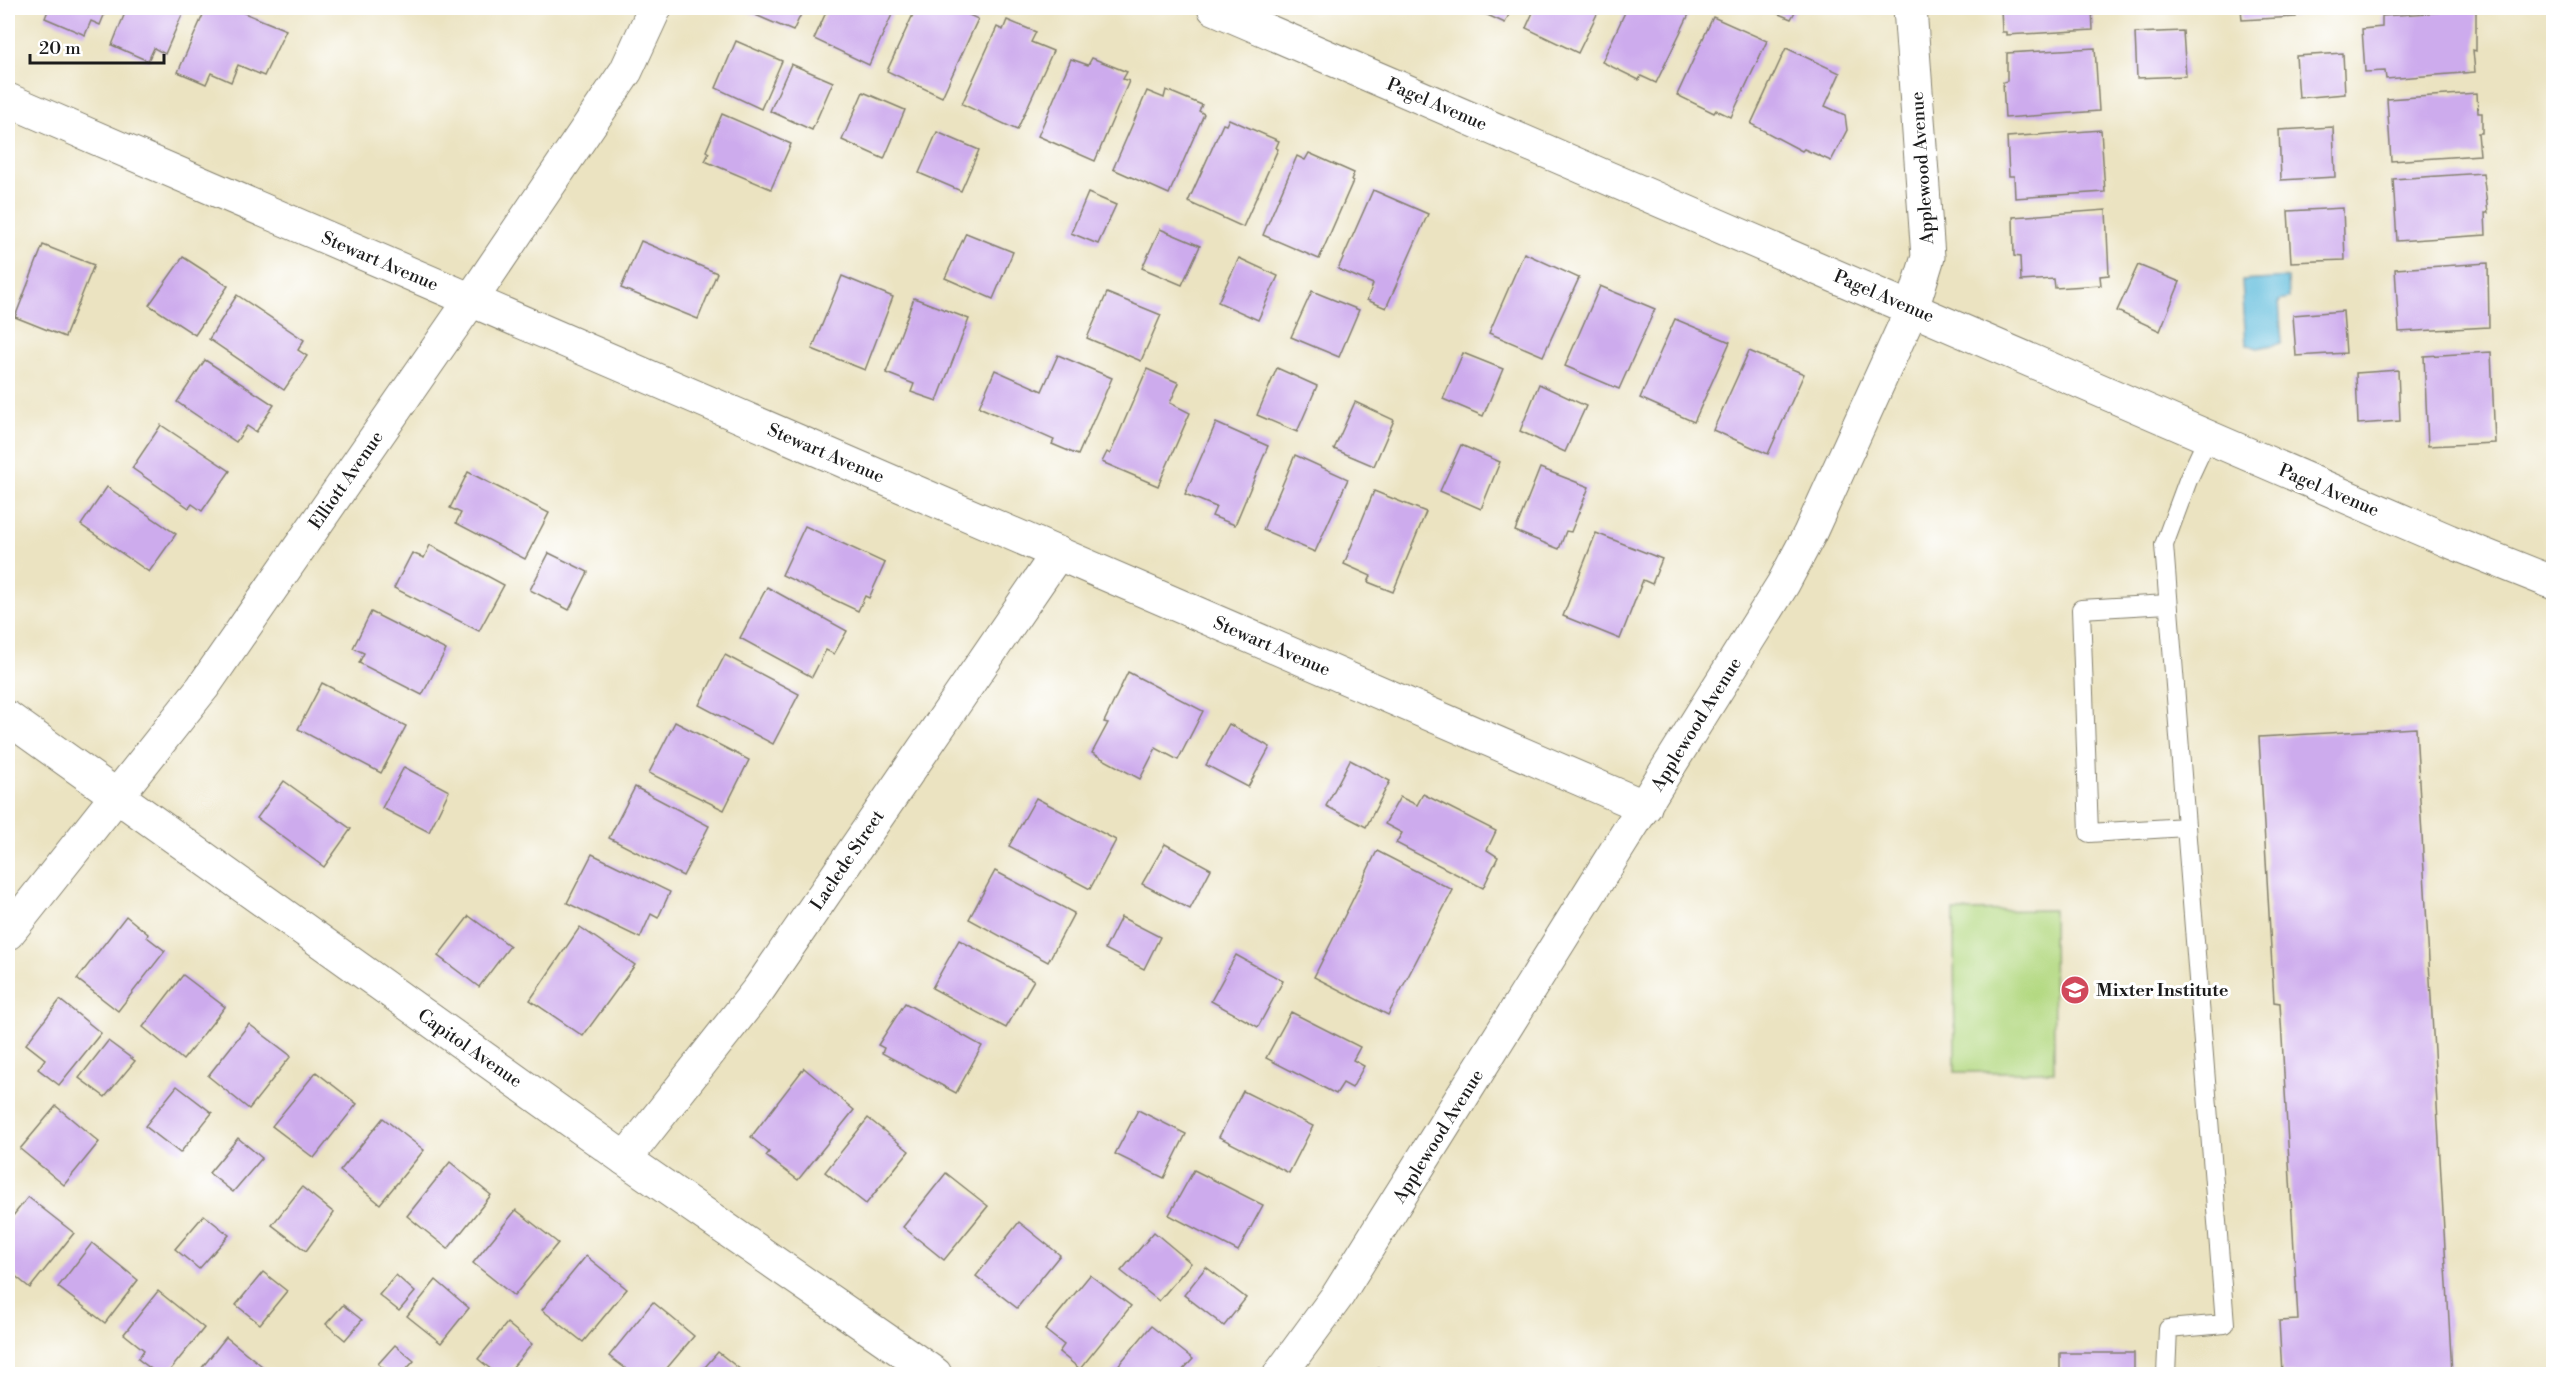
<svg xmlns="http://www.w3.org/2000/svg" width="2561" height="1382" font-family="'Libre Bodoni',serif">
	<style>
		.green { fill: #b4d982; stroke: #687a4f; stroke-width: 1.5 }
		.water { fill: #5dbbdb; stroke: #3c6c7c; stroke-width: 1.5 }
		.building { fill: #cdabed }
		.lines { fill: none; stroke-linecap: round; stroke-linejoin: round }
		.lane-casing { stroke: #84806e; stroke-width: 20 }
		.street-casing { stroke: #84806e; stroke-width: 35 }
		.lane { stroke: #fff; stroke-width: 18 }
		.street { stroke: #fff; stroke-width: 33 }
		.labels { text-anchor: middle; stroke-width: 6; stroke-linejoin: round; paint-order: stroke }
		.street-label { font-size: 18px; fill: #1c1c1c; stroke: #fff }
		.poi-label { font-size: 18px; font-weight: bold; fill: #1c1c1c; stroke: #fff; text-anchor: start }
	</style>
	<rect width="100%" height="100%" fill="#fff"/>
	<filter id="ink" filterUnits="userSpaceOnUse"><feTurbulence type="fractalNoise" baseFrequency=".0167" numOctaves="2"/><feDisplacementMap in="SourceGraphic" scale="12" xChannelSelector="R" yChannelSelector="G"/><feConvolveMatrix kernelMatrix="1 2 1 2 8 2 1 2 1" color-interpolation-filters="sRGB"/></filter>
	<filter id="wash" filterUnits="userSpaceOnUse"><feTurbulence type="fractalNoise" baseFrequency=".008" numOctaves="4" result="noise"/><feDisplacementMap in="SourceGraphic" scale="24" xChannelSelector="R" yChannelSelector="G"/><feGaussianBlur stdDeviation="1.35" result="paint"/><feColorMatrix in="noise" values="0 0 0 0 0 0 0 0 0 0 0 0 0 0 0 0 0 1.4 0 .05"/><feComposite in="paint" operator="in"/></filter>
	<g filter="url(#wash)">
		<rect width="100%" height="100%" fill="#ebe3c1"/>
		<polygon class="green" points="2053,910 2054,1072 1955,1072 1954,911"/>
		<polygon class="water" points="2288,278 2289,299 2279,301 2282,343 2258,348 2246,345 2242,281"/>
		<g id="blocks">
			<g class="building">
				<polygon points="49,8 107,8 100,25 91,21 85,35 45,18"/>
				<polygon points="127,8 185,8 165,54 154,48 148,61 112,45"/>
				<polygon points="206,8 232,8 286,30 264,76 238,65 231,82 211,73 206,84 178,72"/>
				<polygon points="739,8 804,8 793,31"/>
				<polygon points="828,8 895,8 869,65 814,39"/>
				<polygon points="916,8 957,8 956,9 978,19 942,97 887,71"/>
				<polygon points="1472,8 1512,8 1505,23"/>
				<polygon points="1535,8 1600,8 1578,53 1526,28"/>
				<polygon points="1627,8 1692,8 1656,83 1641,76 1639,80 1602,62"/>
				<polygon points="1764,8 1797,8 1791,19"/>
				<polygon points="2001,8 2092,8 2093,30 2006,35 2006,32 2002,32"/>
				<polygon points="2241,8 2295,8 2296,17 2242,20"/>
				<polygon points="2476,10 2476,51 2473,50 2475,72 2386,79 2385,71 2365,72 2362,29 2382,27 2382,16"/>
				<polygon points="1713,17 1767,41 1731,117 1716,110 1714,113 1677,95"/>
				<polygon points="1007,20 1036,32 1031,42 1053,51 1017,130 962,104 997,27 1003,30"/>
				<polygon points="2183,31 2186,76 2137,78 2135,33"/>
				<polygon points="736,41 782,61 761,109 716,88"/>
				<polygon points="1786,48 1840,73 1825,106 1845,115 1847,130 1831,161 1804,149 1802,151 1751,124"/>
				<polygon points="2095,48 2099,111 2005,118 2003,82 2007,81 2007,53"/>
				<polygon points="2343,53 2345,94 2299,98 2296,56"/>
				<polygon points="1092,58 1127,72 1123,79 1129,81 1095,161 1038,136 1071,59 1088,65"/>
				<polygon points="791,64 833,82 812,130 770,111"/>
				<polygon points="1166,90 1202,105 1199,111 1204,114 1169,194 1113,169 1147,91 1164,98"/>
				<polygon points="863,92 905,110 884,159 842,140"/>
				<polygon points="2477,93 2478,113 2482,113 2482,133 2478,133 2480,155 2391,161 2387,99"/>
				<polygon points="722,114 791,144 771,189 705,161 709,153 706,151"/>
				<polygon points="1229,119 1279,141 1276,148 1278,149 1243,227 1188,202 1223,124 1226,125"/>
				<polygon points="2333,127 2335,177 2281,180 2279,130"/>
				<polygon points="2101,130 2105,192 2015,198 2014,176 2009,176 2007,137"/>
				<polygon points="937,132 979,150 961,191 919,173"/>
				<polygon points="1309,153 1354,173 1351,180 1353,181 1319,259 1263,235 1297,156 1305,160"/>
				<polygon points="2483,173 2488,213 2485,213 2486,235 2397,241 2393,179"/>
				<polygon points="1373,190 1428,214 1386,308 1367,300 1373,284 1338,269"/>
				<polygon points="1088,193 1116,205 1098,244 1071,233"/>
				<polygon points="2343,208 2345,260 2291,262 2288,211"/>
				<polygon points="2106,210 2109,275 2100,276 2101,285 2055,288 2054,279 2021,281 2020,257 2014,256 2013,217"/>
				<polygon points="1160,229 1200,246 1182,285 1142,268"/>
				<polygon points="966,233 1013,252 993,299 945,278"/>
				<polygon points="641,241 717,273 698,319 621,288"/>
				<polygon points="43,245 94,265 65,337 15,317"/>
				<polygon points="1524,253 1579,278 1543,356 1489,333"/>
				<polygon points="183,257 228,286 195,335 149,305"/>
				<polygon points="1239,258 1278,276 1258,320 1218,302"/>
				<polygon points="2488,263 2489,327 2399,332 2395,269"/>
				<polygon points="2138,265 2180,282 2160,331 2117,311"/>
				<polygon points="842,276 893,297 865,370 812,349"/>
				<polygon points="1600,286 1655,309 1619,389 1565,366"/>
				<polygon points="1312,291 1359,310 1339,357 1291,337"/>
				<polygon points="1107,293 1161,315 1141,361 1087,338"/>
				<polygon points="237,295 304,340 298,350 307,356 284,390 209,339"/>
				<polygon points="914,298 969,319 937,401 911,392 914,384 886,373"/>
				<polygon points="2343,311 2346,353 2296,356 2293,315"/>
				<polygon points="1675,319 1730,342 1694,422 1640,398"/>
				<polygon points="1749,351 1804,374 1768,454 1713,430"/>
				<polygon points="2491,352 2495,443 2428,446 2424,356"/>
				<polygon points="1463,353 1503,369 1483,416 1443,399"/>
				<polygon points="1058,355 1112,378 1078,455 1052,444 1054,440 979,407 995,370 1042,391"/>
				<polygon points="205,360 274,405 256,432 247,426 236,442 177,402"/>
				<polygon points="1277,368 1317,386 1297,432 1257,415"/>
				<polygon points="1147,369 1179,383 1170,403 1190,413 1158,486 1102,462 1107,452 1110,454"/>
				<polygon points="2398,370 2400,421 2358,424 2356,373"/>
				<polygon points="1539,384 1586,406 1565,452 1520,431"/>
				<polygon points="1355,402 1394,420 1374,466 1334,449"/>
				<polygon points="1216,423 1268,446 1235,525 1212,516 1216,507 1185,494"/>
				<polygon points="161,425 230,471 202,511 192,504 189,508 132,468"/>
				<polygon points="1461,445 1500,462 1481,509 1440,491"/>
				<polygon points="1295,455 1348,479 1315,552 1263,530"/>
				<polygon points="1540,468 1589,487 1571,532 1566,531 1559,549 1515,531"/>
				<polygon points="468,472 549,513 525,559 456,523 461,513 450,508"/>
				<polygon points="107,487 176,534 149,572 81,525"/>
				<polygon points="1374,491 1426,512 1393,592 1368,582 1371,576 1344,564"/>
				<polygon points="805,526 885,563 869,598 865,596 858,611 782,575"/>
				<polygon points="1596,533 1662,559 1652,584 1643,580 1620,639 1563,616"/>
				<polygon points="430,545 504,585 479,631 394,588 412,553 424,558"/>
				<polygon points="549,553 588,572 569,610 530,590"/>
				<polygon points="767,587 847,631 834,654 826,650 812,677 740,638"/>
				<polygon points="371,612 446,650 422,695 359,663 364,653 353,648"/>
				<polygon points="725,655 799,694 773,744 699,705"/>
				<polygon points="1128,672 1203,711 1178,760 1156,748 1140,779 1092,753 1108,723 1104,722"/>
				<polygon points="322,683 406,726 381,773 298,729"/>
				<polygon points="675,722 749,760 724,810 649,773"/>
				<polygon points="1229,724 1270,747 1248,787 1206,765"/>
				<polygon points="2416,728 2452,1374 2282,1374 2279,1321 2298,1320 2280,1003 2274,1002 2259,737"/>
				<polygon points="1350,760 1390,781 1366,827 1326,806"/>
				<polygon points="404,767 449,791 429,832 382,808"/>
				<polygon points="284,781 351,829 324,867 257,818"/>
				<polygon points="635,787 709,826 683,876 609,838"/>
				<polygon points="1423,794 1496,831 1487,850 1498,857 1483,888 1396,843 1402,833 1385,824 1400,797 1417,805"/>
				<polygon points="1036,798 1116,840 1090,889 1009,846"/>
				<polygon points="1165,844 1211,869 1190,909 1142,884"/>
				<polygon points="1377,851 1453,890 1388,1015 1314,977"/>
				<polygon points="592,854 670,892 658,918 651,914 640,938 567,903"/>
				<polygon points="995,871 1074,913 1048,962 969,919"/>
				<polygon points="126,916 148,934 147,937 165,951 118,1011 77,979"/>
				<polygon points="469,916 510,946 479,987 438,956"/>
				<polygon points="1121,917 1160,937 1144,969 1105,949"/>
				<polygon points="580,927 635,965 583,1036 530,1000"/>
				<polygon points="959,940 1034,980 1006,1028 932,988"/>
				<polygon points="1236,955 1283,981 1258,1027 1211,1001"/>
				<polygon points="183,975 225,1007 183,1060 143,1027"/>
				<polygon points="60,1000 101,1033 59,1085 38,1069 45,1059 26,1044"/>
				<polygon points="905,1003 982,1046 956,1093 882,1053 884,1048 878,1045"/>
				<polygon points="1291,1012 1360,1047 1353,1060 1364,1066 1352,1088 1343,1083 1336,1094 1266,1058"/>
				<polygon points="249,1024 291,1056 249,1109 208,1076"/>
				<polygon points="108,1041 135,1061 105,1097 79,1078"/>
				<polygon points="804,1068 854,1110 798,1180 766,1156 769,1152 751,1137"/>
				<polygon points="316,1072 357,1104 314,1158 272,1126"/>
				<polygon points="177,1086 212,1113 180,1153 145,1126"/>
				<polygon points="1243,1091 1313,1126 1289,1173 1219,1137"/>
				<polygon points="56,1106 99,1142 64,1185 20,1149"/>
				<polygon points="1138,1110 1186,1134 1164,1178 1115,1154"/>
				<polygon points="383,1118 424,1150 380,1204 340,1171"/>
				<polygon points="868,1118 909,1151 866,1204 825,1172"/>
				<polygon points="238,1138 262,1158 233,1192 209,1173"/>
				<polygon points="450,1162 491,1195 448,1249 407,1216"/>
				<polygon points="1194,1170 1263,1205 1238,1251 1169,1215"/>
				<polygon points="946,1173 988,1206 944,1260 903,1227"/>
				<polygon points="302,1187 334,1213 306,1251 272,1225"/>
				<polygon points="28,1197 74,1233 30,1288 8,1270 8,1222"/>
				<polygon points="516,1210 558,1243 514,1296 473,1263"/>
				<polygon points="204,1215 229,1235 199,1269 175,1249"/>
				<polygon points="1019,1222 1060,1255 1017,1308 976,1276"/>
				<polygon points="1154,1232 1191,1263 1159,1301 1121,1271"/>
				<polygon points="92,1243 138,1280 105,1323 58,1287"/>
				<polygon points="586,1256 627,1289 583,1342 542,1310"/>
				<polygon points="1206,1267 1246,1298 1224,1326 1184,1295"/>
				<polygon points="263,1272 287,1291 260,1324 236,1305"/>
				<polygon points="396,1275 415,1292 399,1311 379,1295"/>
				<polygon points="1090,1275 1131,1306 1080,1369 1059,1352 1064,1345 1045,1330"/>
				<polygon points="436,1280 469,1308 441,1343 407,1316"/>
				<polygon points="158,1291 204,1328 167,1374 158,1374 138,1359 144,1350 124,1334"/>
				<polygon points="653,1302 694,1336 662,1374 633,1374 609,1356"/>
				<polygon points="343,1305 362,1320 345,1340 326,1324"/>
				<polygon points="507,1323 532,1344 507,1374 497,1374 478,1359"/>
				<polygon points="1151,1326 1193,1359 1179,1374 1111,1374"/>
				<polygon points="226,1337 272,1374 197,1374"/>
				<polygon points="395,1345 414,1361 402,1374 391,1374 378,1364"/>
				<polygon points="718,1352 746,1374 699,1374"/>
				<rect x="2060" y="1353" width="74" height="21"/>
				<polygon points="1379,1367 1390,1374 1374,1374"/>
			</g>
		</g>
	</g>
	<g filter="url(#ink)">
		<use href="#blocks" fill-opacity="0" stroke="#84806e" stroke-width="1.5"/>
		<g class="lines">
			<g class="lane-casing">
				<g id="lane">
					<polyline points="2168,604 2081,609 2089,833 2186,827"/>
					<polyline points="2166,1374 2168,1329 2225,1324 2164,545 2188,480 2208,437"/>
				</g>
			</g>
			<g class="street-casing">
				<g id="street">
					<polyline points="1214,8 2449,541 2554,583"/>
					<polyline points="8,100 1645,807"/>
					<polyline points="8,718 625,1159 935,1374"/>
					<polyline points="8,933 203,687 471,300 626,71 655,8"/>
					<polyline points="625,1159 759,989 1058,553"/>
					<polyline points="1280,1374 1338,1295 1783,584 1809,535 1912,309 1928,257 1910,8"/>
				</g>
			</g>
			<use href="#lane" class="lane"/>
			<use href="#street" class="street"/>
		</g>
	</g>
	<defs>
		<g id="school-disc" transform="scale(1.5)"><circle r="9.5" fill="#d1495b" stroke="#fff"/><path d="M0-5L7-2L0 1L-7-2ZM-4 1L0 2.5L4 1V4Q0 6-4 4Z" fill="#fff"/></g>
	</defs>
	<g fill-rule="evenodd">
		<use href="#school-disc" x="2075" y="990"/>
	</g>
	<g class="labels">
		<g class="street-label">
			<text transform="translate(1437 104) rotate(23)" y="6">Pagel Avenue</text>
			<text transform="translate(1922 168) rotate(-94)" y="6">Applewood Avenue</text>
			<text transform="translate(380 261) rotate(23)" y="6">Stewart Avenue</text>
			<text transform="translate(1884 296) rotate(23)" y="6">Pagel Avenue</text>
			<text transform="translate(826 453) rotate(23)" y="6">Stewart Avenue</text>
			<text transform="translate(346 480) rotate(-55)" y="6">Elliott Avenue</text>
			<text transform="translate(2329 490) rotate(23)" y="6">Pagel Avenue</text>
			<text transform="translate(1272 646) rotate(23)" y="6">Stewart Avenue</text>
			<text transform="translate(1696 724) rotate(-58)" y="6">Applewood Avenue</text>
			<text transform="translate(847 860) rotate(-56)" y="6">Laclede Street</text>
			<text transform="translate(470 1048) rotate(35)" y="6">Capitol Avenue</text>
			<text transform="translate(1438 1136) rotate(-58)" y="6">Applewood Avenue</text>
		</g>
		<g class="poi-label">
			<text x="2096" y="996">Mixter Institute</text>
		</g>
	</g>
	<rect width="2561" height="1382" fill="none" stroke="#fff" stroke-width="30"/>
	<path d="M30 54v9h134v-9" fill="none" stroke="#1c1c1c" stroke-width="3"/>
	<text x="39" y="54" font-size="18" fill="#1c1c1c" stroke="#ffffff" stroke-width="4.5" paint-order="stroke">20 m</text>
</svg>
